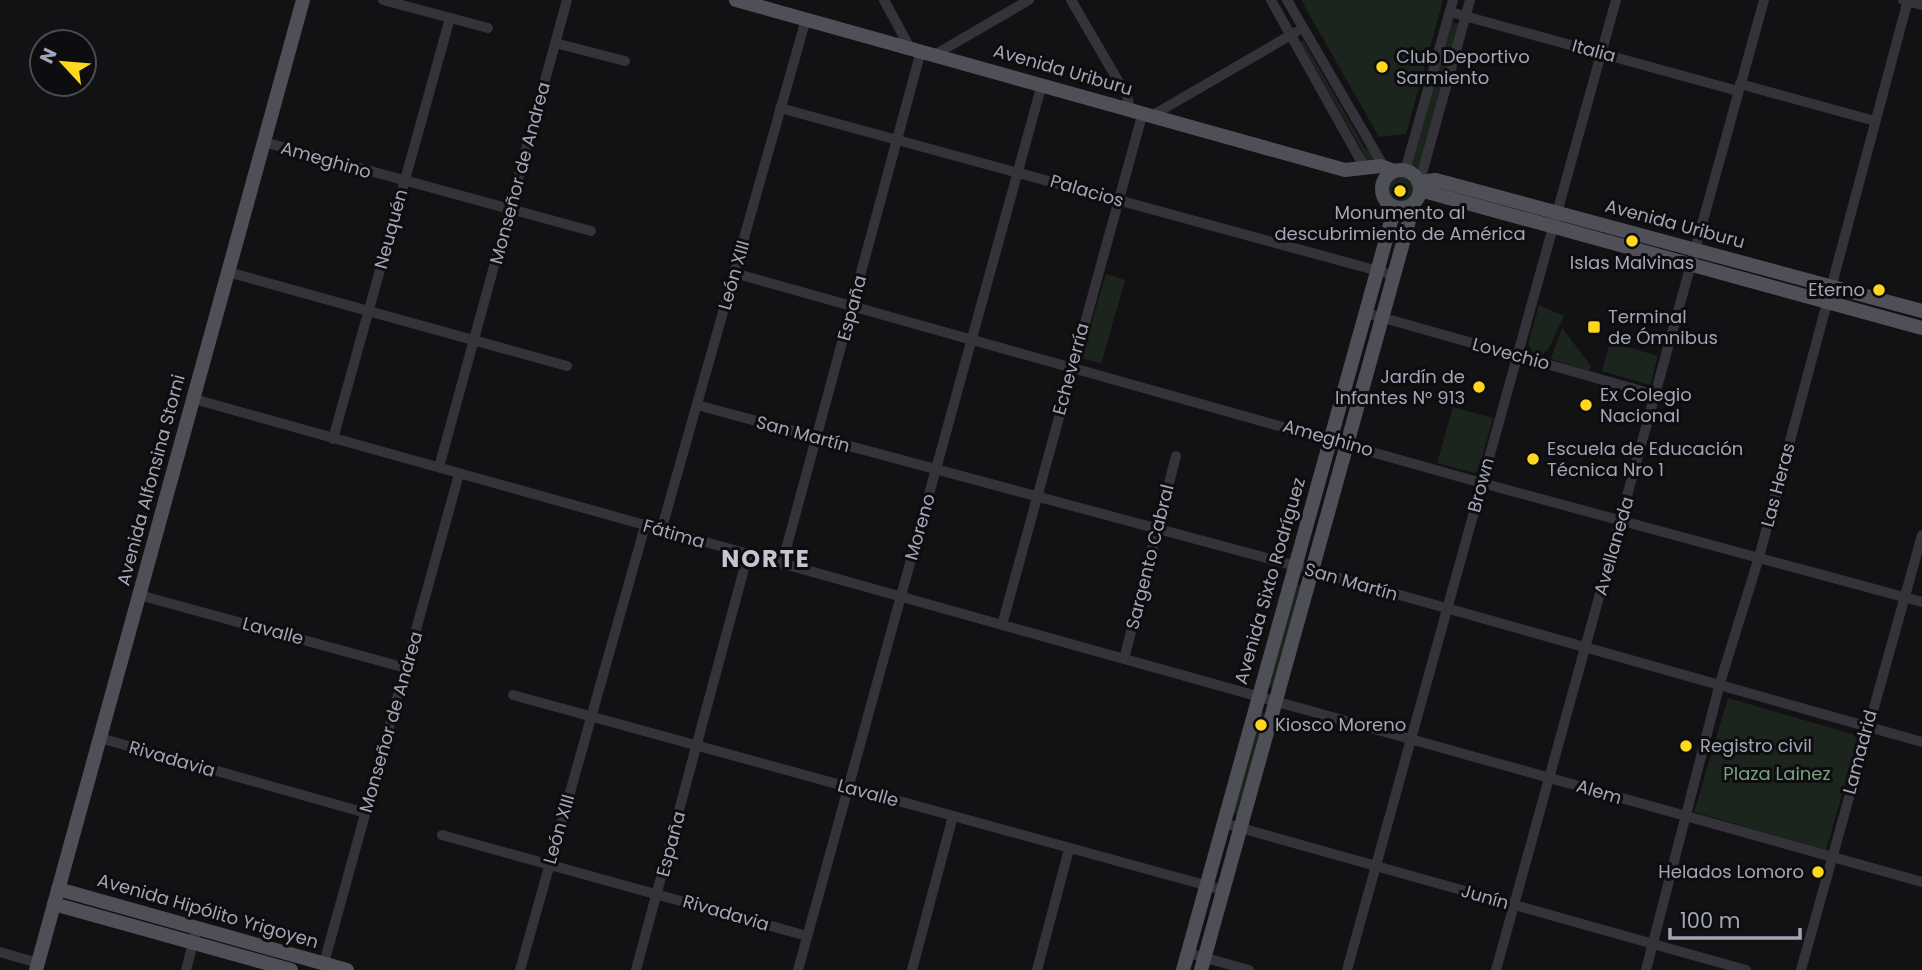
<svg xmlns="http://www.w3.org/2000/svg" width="1922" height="970" font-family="Poppins,sans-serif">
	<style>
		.green { fill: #1c241e }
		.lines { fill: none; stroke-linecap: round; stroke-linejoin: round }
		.minor { stroke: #333339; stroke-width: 10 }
		.major { stroke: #4f4f58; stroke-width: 14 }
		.poi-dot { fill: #ffd71f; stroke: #0d0d0f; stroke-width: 2.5 }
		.labels { text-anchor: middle; stroke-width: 6; stroke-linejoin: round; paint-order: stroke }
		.street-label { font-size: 18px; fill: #a2a5b6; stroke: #0d0d0f }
		.poi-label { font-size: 18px; fill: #a2a5b6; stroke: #0d0d0f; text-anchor: start }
		.park-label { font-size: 18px; fill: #78a281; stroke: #0d0d0f }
		.district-label { font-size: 24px; font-weight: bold; letter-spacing: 2px; fill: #c4c5d1; stroke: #0d0d0f }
	</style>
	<rect width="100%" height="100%" fill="#121214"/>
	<g class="green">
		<polygon points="1301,0 1443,0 1406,134 1379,137"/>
		<polygon points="1450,22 1460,24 1421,169 1411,166"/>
		<polygon points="1303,40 1365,148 1371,152 1377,164 1366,164 1362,150 1300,42"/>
		<circle cx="1400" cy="189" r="14"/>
		<polygon points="1106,274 1125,280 1101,364 1081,358"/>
		<polygon points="1539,305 1564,316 1549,348 1541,356 1533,353 1528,344"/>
		<polygon points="1562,328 1591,366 1589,371 1551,359"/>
		<polygon points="1610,342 1658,356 1650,385 1602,371"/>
		<polygon points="1453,407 1493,418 1479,469 1475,473 1437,463"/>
		<polygon points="1295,584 1304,586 1276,689 1268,687"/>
		<polygon points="1728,698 1859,736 1826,850 1694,812"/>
		<polygon points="1260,712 1269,715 1240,816 1232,813"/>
	</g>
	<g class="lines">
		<g class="minor">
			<polyline points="383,0 488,28"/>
			<polyline points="884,0 910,48"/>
			<polyline points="1071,0 1127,96 1130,109"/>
			<polyline points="1271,0 1365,168"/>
			<polyline points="1287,0 1384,167"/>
			<polyline points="1903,0 1922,5"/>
			<polyline points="1450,12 1738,91"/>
			<polyline points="555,43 625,61"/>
			<polyline points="936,54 1029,0"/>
			<polyline points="1740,84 1875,121"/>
			<polyline points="780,108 1393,275"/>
			<polyline points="1153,115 1296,32"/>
			<polyline points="264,142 591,231"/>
			<polyline points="1405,171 1453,0"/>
			<polyline points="1417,180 1423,170 1470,0"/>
			<polyline points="228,272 567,366"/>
			<polyline points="734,273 1482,483 1922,602"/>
			<polyline points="1366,313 1656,395"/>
			<polyline points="194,399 1922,882"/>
			<polyline points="697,405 1311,570 1922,742"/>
			<polyline points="333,439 450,18"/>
			<polyline points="439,467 567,0"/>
			<polyline points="661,531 806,19"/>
			<polyline points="782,564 921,51"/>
			<polyline points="139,595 406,668"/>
			<polyline points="1002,625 1143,112"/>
			<polyline points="1124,659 1176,456"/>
			<polyline points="513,695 1223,890"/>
			<polyline points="100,738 366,813"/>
			<polyline points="1223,823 1746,970"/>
			<polyline points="442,835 807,936"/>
			<polyline points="0,952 38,963"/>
			<polyline points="1188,953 1249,970"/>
			<polyline points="186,970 197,928"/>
			<polyline points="326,970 324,963 459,474"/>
			<polyline points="520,970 645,526"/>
			<polyline points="636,970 748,554"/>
			<polyline points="798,970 1042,84"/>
			<polyline points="912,970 953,816"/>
			<polyline points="1037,970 1069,849"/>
			<polyline points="1347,970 1616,0"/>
			<polyline points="1496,970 1764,0"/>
			<polyline points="1646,970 1720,683 1759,557 1908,0"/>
			<polyline points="1801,970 1922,535"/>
		</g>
		<g class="major">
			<polyline points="736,0 1345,170 1381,166 1394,171"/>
			<circle cx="1401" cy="189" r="19"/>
			<polyline points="1418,182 1436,180 1922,311"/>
			<polyline points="1420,190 1922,328"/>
			<polyline points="58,889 347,970"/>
			<polyline points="54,904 291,970"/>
			<polyline points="36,970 303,0"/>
			<polyline points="1183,970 1392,218 1387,203"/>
			<polyline points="1201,970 1414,203"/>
		</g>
	</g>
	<g class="poi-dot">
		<circle cx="1382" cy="67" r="7"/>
		<circle cx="1400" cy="191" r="7"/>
		<circle cx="1632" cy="241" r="7"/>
		<circle cx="1879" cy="290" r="7"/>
		<rect x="1587" y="320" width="14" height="14" rx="3.5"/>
		<circle cx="1479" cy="387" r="7"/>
		<circle cx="1586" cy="405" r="7"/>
		<circle cx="1533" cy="459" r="7"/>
		<circle cx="1261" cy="725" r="7"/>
		<circle cx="1686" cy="746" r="7"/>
		<circle cx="1818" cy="872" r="7"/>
	</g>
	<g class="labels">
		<g class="street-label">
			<text transform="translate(1594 51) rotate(15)" y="6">Italia</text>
			<text transform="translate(1063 70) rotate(16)" y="6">Avenida Uriburu</text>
			<text transform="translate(326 160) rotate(16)" y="6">Ameghino</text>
			<text transform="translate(520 173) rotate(-75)" y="6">Monseñor de Andrea</text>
			<text transform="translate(1087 191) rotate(16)" y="6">Palacios</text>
			<text transform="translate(1675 224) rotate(15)" y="6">Avenida Uriburu</text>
			<text transform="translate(391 229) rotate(-75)" y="6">Neuquén</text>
			<text transform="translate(734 275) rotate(-74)" y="6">León XIII</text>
			<text transform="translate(852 308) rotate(-75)" y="6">España</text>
			<text transform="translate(1511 354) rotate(15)" y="6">Lovechio</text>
			<text transform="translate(1071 369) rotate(-75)" y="6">Echeverría</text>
			<text transform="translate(803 434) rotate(15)" y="6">San Martín</text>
			<text transform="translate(1328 438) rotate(16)" y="6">Ameghino</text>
			<text transform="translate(151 480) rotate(-75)" y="6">Avenida Alfonsina Storni</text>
			<text transform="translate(1481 485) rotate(-75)" y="6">Brown</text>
			<text transform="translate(1778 485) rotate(-75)" y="6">Las Heras</text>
			<text transform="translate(920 527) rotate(-74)" y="6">Moreno</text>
			<text transform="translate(674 534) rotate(16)" y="6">Fátima</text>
			<text transform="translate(1614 546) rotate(-74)" y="6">Avellaneda</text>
			<text transform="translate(1150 557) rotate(-76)" y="6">Sargento Cabral</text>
			<text transform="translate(1270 581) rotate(-74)" y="6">Avenida Sixto Rodríguez</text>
			<text transform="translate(1351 582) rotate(16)" y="6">San Martín</text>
			<text transform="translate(273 631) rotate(15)" y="6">Lavalle</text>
			<text transform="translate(391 722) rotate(-74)" y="6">Monseñor de Andrea</text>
			<text transform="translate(1860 752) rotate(-75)" y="6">Lamadrid</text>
			<text transform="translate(172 759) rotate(16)" y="6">Rivadavia</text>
			<text transform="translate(1599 792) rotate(17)" y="6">Alem</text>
			<text transform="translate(868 793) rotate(15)" y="6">Lavalle</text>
			<text transform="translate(559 829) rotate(-74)" y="6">León XIII</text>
			<text transform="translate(671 844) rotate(-75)" y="6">España</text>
			<text transform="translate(1485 897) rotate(16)" y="6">Junín</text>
			<text transform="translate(208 911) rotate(16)" y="6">Avenida Hipólito Yrigoyen</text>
			<text transform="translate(726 913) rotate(16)" y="6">Rivadavia</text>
		</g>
		<g class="poi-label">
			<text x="1396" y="63">Club Deportivo<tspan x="1396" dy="21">Sarmiento</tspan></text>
			<text x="1400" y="219" text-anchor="middle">Monumento al<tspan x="1400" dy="21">descubrimiento de América</tspan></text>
			<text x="1632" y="269" text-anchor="middle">Islas Malvinas</text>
			<text x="1865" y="296" text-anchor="end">Eterno</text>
			<text x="1608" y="323">Terminal<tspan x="1608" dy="21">de Ómnibus</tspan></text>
			<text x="1465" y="383" text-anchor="end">Jardín de<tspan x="1465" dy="21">Infantes N° 913</tspan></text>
			<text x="1600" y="401">Ex Colegio<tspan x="1600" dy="21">Nacional</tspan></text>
			<text x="1547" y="455">Escuela de Educación<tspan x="1547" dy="21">Técnica Nro 1</tspan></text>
			<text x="1275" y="731">Kiosco Moreno</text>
			<text x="1700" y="752">Registro civil</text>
			<text x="1804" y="878" text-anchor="end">Helados Lomoro</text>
		</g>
		<g class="park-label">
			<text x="1777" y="780">Plaza Lainez</text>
		</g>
		<g class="district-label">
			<text x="766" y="567">NORTE</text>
		</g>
	</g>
	<g transform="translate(63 63) rotate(296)"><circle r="33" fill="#0d0d0f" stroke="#494a52" stroke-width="2"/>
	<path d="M0-5L12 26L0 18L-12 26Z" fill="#ffd71f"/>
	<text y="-10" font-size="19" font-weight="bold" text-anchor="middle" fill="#a2a5b6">N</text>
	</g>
	<path d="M1670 928v10h130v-10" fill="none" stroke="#a2a5b6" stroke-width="3.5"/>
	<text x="1680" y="928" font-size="21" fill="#a2a5b6" stroke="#0d0d0f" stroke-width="5" paint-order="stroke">100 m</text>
</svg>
